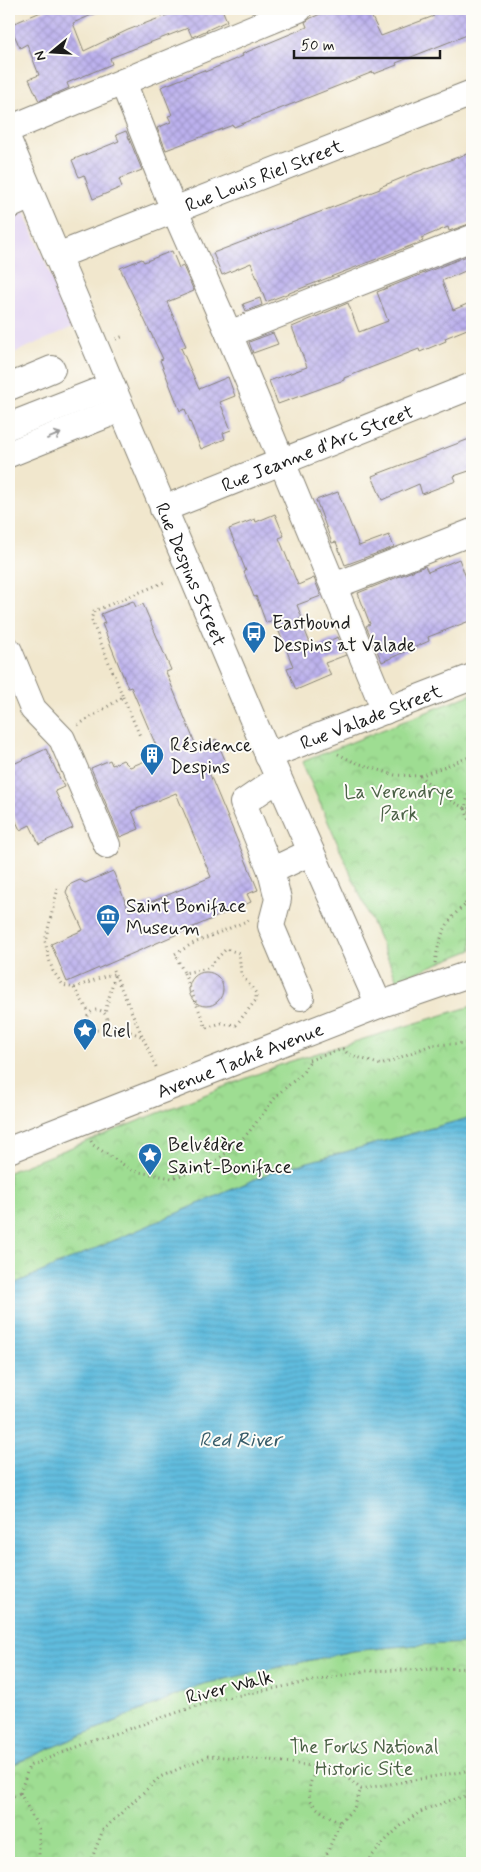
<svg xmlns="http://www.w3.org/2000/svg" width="481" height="1872" font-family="Mynerve,sans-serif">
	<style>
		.built { fill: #e2d4f3 }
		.park { fill: url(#park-crowns); stroke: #5d7c57 }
		.water { fill: url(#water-rules); stroke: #3e6c7c }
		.building { fill: url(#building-cross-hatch) }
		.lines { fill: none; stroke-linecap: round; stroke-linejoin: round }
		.minor-casing { stroke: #868274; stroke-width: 28 }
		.path { stroke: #868274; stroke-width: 3; stroke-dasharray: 1 4; stroke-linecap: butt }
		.minor { stroke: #fff; stroke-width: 26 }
		.oneway { stroke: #999 }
		.labels { text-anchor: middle; stroke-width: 4; stroke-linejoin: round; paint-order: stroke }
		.street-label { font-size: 19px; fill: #1c1c1c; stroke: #fdfcf7 }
		.poi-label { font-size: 19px; fill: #1c1c1c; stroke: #fdfcf7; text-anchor: start }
		.park-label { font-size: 19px; fill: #4a6045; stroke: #fdfcf7 }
		.water-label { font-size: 20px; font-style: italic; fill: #375c69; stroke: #fdfcf7 }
	</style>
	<defs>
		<pattern id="park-crowns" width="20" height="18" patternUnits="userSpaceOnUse" patternTransform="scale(1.25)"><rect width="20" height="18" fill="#9edd92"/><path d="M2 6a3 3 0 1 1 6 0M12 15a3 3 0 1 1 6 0" fill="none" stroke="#88bd7d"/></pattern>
		<pattern id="water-rules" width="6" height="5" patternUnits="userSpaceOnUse" patternTransform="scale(1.25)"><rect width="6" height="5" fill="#5fbbdd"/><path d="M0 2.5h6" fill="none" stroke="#52a0bd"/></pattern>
		<pattern id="building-cross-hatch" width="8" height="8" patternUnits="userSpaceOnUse" patternTransform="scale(1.25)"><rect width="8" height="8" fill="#bbb0ed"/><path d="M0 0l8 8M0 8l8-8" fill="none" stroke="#a097cb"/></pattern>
	</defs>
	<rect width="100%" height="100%" fill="#fdfcf7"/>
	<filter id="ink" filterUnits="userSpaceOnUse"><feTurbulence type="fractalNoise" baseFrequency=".02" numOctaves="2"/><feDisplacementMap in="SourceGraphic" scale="10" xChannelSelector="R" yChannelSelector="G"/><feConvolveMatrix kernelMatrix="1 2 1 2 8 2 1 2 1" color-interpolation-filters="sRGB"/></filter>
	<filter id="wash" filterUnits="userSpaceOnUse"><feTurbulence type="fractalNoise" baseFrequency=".0096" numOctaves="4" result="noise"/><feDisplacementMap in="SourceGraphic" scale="20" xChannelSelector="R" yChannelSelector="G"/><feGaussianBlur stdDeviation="1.12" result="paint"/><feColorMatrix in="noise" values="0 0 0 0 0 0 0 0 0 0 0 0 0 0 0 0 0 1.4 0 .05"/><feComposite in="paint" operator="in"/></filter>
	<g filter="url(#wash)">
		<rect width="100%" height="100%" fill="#f1e7cd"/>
		<polygon class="built" points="9,173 72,328 9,355"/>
		<g class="park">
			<polygon points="472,694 472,950 397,980 302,762"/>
			<polygon points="472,1006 472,1117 272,1172 9,1286 9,1172 285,1063"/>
			<polygon points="472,1643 472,1863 9,1863 9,1766 203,1684 352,1651 414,1645"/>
		</g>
		<polygon class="water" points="472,1117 472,1643 415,1645 352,1651 203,1684 9,1766 9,1286 272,1172"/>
		<g id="blocks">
			<g class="building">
				<polygon points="48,9 106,9 73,23 84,51 128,30 183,9 222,9 227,21 192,37 188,28 110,58 112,64 67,83 69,88 39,101 29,79 39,75 27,44 20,48 10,25"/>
				<polygon points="332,9 368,9 381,36 434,16 431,9 472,9 472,33 396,63 397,65 374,74 373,72 234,127 233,125 166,150 157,128 171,122 168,116 172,115 161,87 204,70 205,72 243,56 242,54 307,27 305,22 311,18"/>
				<polygon points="126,131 142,170 119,179 122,187 93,199 84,175 79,177 72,160 119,141 116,135"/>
				<polygon points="472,152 472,223 449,231 448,227 421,238 423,241 266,302 251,263 222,275 213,253 380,189 380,187 414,173"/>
				<polygon points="172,251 179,268 183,266 194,291 167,302 186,346 181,348 199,389 228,377 235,396 220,402 231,430 223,433 225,439 201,449 185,409 180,411 160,360 163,359 120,268 142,259 144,262"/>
				<polygon points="472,254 472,268 442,281 453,310 472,302 472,327 445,338 446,341 420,352 419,349 344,378 344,380 278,404 269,381 307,367 292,327 348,303 359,332 388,321 377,292"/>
				<polygon points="260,298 262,305 246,311 243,304"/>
				<polygon points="273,333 278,344 253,353 249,342"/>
				<polygon points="472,438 472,470 454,476 456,481 422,494 419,484 382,500 372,476"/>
				<polygon points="338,492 359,546 389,535 394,547 345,565 336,542 332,543 316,500"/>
				<polygon points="275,514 284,536 279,538 298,585 314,578 321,596 297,605 302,618 300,618 312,648 338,637 346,655 325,663 331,675 296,690 287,668 293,666 277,627 273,620 266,623 256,596 254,597 244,572 246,571 229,529 255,519 256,522"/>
				<polygon points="459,559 472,593 472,620 428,637 429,641 382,662 366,626 370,624 358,593 425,566 428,572"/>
				<polygon points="133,601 136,607 143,604 171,670 166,672 197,748 216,739 226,762 208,770 258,890 247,894 251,902 67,982 51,944 83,930 66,892 69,885 80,880 85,883 113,871 129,911 211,877 176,793 132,811 139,829 120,837 91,768 110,760 112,765 123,760 130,767 160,755 131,687 128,688 102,624 105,623 101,614"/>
				<polygon points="46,749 64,787 55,791 73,828 39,844 30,825 20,830 9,806 9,766"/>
				<circle cx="206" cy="989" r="17"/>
			</g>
		</g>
	</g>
	<g filter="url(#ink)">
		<use href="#blocks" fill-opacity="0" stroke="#868274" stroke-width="1"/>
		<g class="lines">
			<g class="minor-casing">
				<g id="minor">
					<polyline points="123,82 167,193 229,334 385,711"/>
					<polyline points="9,129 299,9"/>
					<path id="s1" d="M9,142L259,734L379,1005"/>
					<polyline points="9,206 31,196"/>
					<path id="s2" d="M57,256L472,93"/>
					<polyline points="229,334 472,238"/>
					<polyline points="9,387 52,369"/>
					<polyline points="9,426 111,386"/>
					<polyline points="9,454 121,409"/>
					<path id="s3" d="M163,509L472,386"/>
					<polyline points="334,586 472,532"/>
					<polyline points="9,651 33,709 62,739 107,845"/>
					<path id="s4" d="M268,756L472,677"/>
					<polyline points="278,779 243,803 271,871 311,852"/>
					<polyline points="271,871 278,899 271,926 301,997"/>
					<path id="s5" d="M9,1150L379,1005L472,973"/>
				</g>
			</g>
			<g class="path">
				<polyline points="116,339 124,336"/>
				<polyline points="123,697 140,736"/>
				<polyline points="78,725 123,697 91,619 94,611 167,581"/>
				<polyline points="338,754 354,762 395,775 420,776 447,799 465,808 472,808"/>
				<polyline points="420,776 472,756"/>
				<polyline points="472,780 465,808 472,829"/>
				<polyline points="465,808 472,813"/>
				<polyline points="58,888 45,941 49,959 53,971 63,985 74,988 105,976 115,974 105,1013"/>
				<polyline points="465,904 472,891"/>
				<path d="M435,963C439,936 448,914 472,901"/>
				<polyline points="113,970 157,1069"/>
				<polyline points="184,973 206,1028 221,1023 236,1025 256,1000 256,993 241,974 239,953 226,949 208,968 184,973 175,954 192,944 249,920"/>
				<polyline points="74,988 89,1012"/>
				<circle cx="97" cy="1020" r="10"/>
				<polyline points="107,1023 141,1036"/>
				<polyline points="88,1042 93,1030"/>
				<polyline points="467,1043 472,1032"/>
				<polyline points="309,1060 343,1049 348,1054 381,1065 431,1045 467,1043 472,1048"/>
				<polyline points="91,1141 93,1145 133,1171 172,1178 199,1170 217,1160 232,1149 249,1132 278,1094 302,1074 310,1061"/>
				<path d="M317,1767C301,1799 310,1807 340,1822"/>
				<polyline points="20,1793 29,1766 95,1740 215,1700 364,1671 472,1668"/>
				<polyline points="20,1793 39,1829 39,1863"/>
				<polyline points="9,1798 20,1793"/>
				<polyline points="90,1863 103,1830 160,1777 208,1756 271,1760 317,1767 346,1777 361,1789 472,1770"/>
				<polyline points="323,1863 340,1822 354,1808 361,1789"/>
				<path d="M367,1863C378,1847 400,1824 417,1814C428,1807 459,1797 472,1795"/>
			</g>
			<use href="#minor" class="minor"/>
		</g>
		<defs><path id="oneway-shaft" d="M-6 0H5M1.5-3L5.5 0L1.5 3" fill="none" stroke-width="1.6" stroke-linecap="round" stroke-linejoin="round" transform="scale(1.25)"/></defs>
		<use class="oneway" href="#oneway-shaft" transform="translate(54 436) rotate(-22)"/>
	</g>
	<defs>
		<g id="bus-pin" transform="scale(1.25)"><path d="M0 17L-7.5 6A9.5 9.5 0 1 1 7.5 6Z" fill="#1f6fb2" stroke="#fdfcf7"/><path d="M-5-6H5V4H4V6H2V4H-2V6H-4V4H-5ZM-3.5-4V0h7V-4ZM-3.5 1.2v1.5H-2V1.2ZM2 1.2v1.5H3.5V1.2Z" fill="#fff"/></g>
		<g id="building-pin" transform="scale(1.25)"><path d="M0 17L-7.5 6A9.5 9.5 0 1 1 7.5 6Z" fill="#1f6fb2" stroke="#fdfcf7"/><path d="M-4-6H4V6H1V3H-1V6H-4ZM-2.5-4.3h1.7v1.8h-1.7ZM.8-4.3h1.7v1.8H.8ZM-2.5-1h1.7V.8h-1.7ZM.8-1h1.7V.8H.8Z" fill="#fff"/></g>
		<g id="museum-pin" transform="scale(1.25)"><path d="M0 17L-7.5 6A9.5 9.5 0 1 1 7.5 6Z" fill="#1f6fb2" stroke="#fdfcf7"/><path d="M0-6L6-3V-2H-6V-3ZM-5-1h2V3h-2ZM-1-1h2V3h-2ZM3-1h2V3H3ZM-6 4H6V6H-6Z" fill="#fff"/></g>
		<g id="sight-pin" transform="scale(1.25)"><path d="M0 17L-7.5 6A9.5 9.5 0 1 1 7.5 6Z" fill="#1f6fb2" stroke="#fdfcf7"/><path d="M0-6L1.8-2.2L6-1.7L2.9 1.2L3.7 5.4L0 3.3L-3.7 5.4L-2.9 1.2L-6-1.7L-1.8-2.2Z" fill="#fff"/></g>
	</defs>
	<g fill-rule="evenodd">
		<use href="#bus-pin" x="254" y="633"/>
		<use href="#building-pin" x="152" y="755"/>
		<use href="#museum-pin" x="108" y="916"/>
		<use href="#sight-pin" x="85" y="1030"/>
		<use href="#sight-pin" x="150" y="1155"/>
	</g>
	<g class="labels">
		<g class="street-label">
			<text dy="7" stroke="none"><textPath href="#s2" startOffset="222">Rue Louis Riel Street</textPath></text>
			<text dy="7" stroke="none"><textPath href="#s3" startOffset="166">Rue Jeanne d'Arc Street</textPath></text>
			<text dy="7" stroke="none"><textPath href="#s1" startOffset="469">Rue Despins Street</textPath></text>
			<text dy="7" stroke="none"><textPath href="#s4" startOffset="110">Rue Valade Street</textPath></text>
			<text dy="7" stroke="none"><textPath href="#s5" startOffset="248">Avenue Taché Avenue</textPath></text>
			<text transform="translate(229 1686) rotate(-14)" y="7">River Walk</text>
		</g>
		<g class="poi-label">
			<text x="272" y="629">Eastbound<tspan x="272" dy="22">Despins at Valade</tspan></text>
			<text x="170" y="751">Résidence<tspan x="170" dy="22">Despins</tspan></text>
			<text x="126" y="912">Saint Boniface<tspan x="126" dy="22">Museum</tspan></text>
			<text x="102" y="1037">Riel</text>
			<text x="168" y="1151">Belvédère<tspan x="168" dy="22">Saint-Boniface</tspan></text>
		</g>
		<g class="park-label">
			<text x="399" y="798">La Verendrye<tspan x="399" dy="22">Park</tspan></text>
			<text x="364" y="1753">The Forks National<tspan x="364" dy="22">Historic Site</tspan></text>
		</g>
		<g class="water-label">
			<text x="240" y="1446">Red River</text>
		</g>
	</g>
	<rect width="481" height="1872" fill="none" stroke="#fdfcf7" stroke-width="30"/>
	<g transform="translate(52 52) rotate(252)" stroke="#fdfcf7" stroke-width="4" paint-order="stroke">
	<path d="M0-4L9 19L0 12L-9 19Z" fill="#1c1c1c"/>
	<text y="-8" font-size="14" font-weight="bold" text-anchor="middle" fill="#1c1c1c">N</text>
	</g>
	<path d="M294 50v8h146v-8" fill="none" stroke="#1c1c1c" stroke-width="2.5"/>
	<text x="301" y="50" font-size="15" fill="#1c1c1c" stroke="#fdfcf7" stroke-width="4" paint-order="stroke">50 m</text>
</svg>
